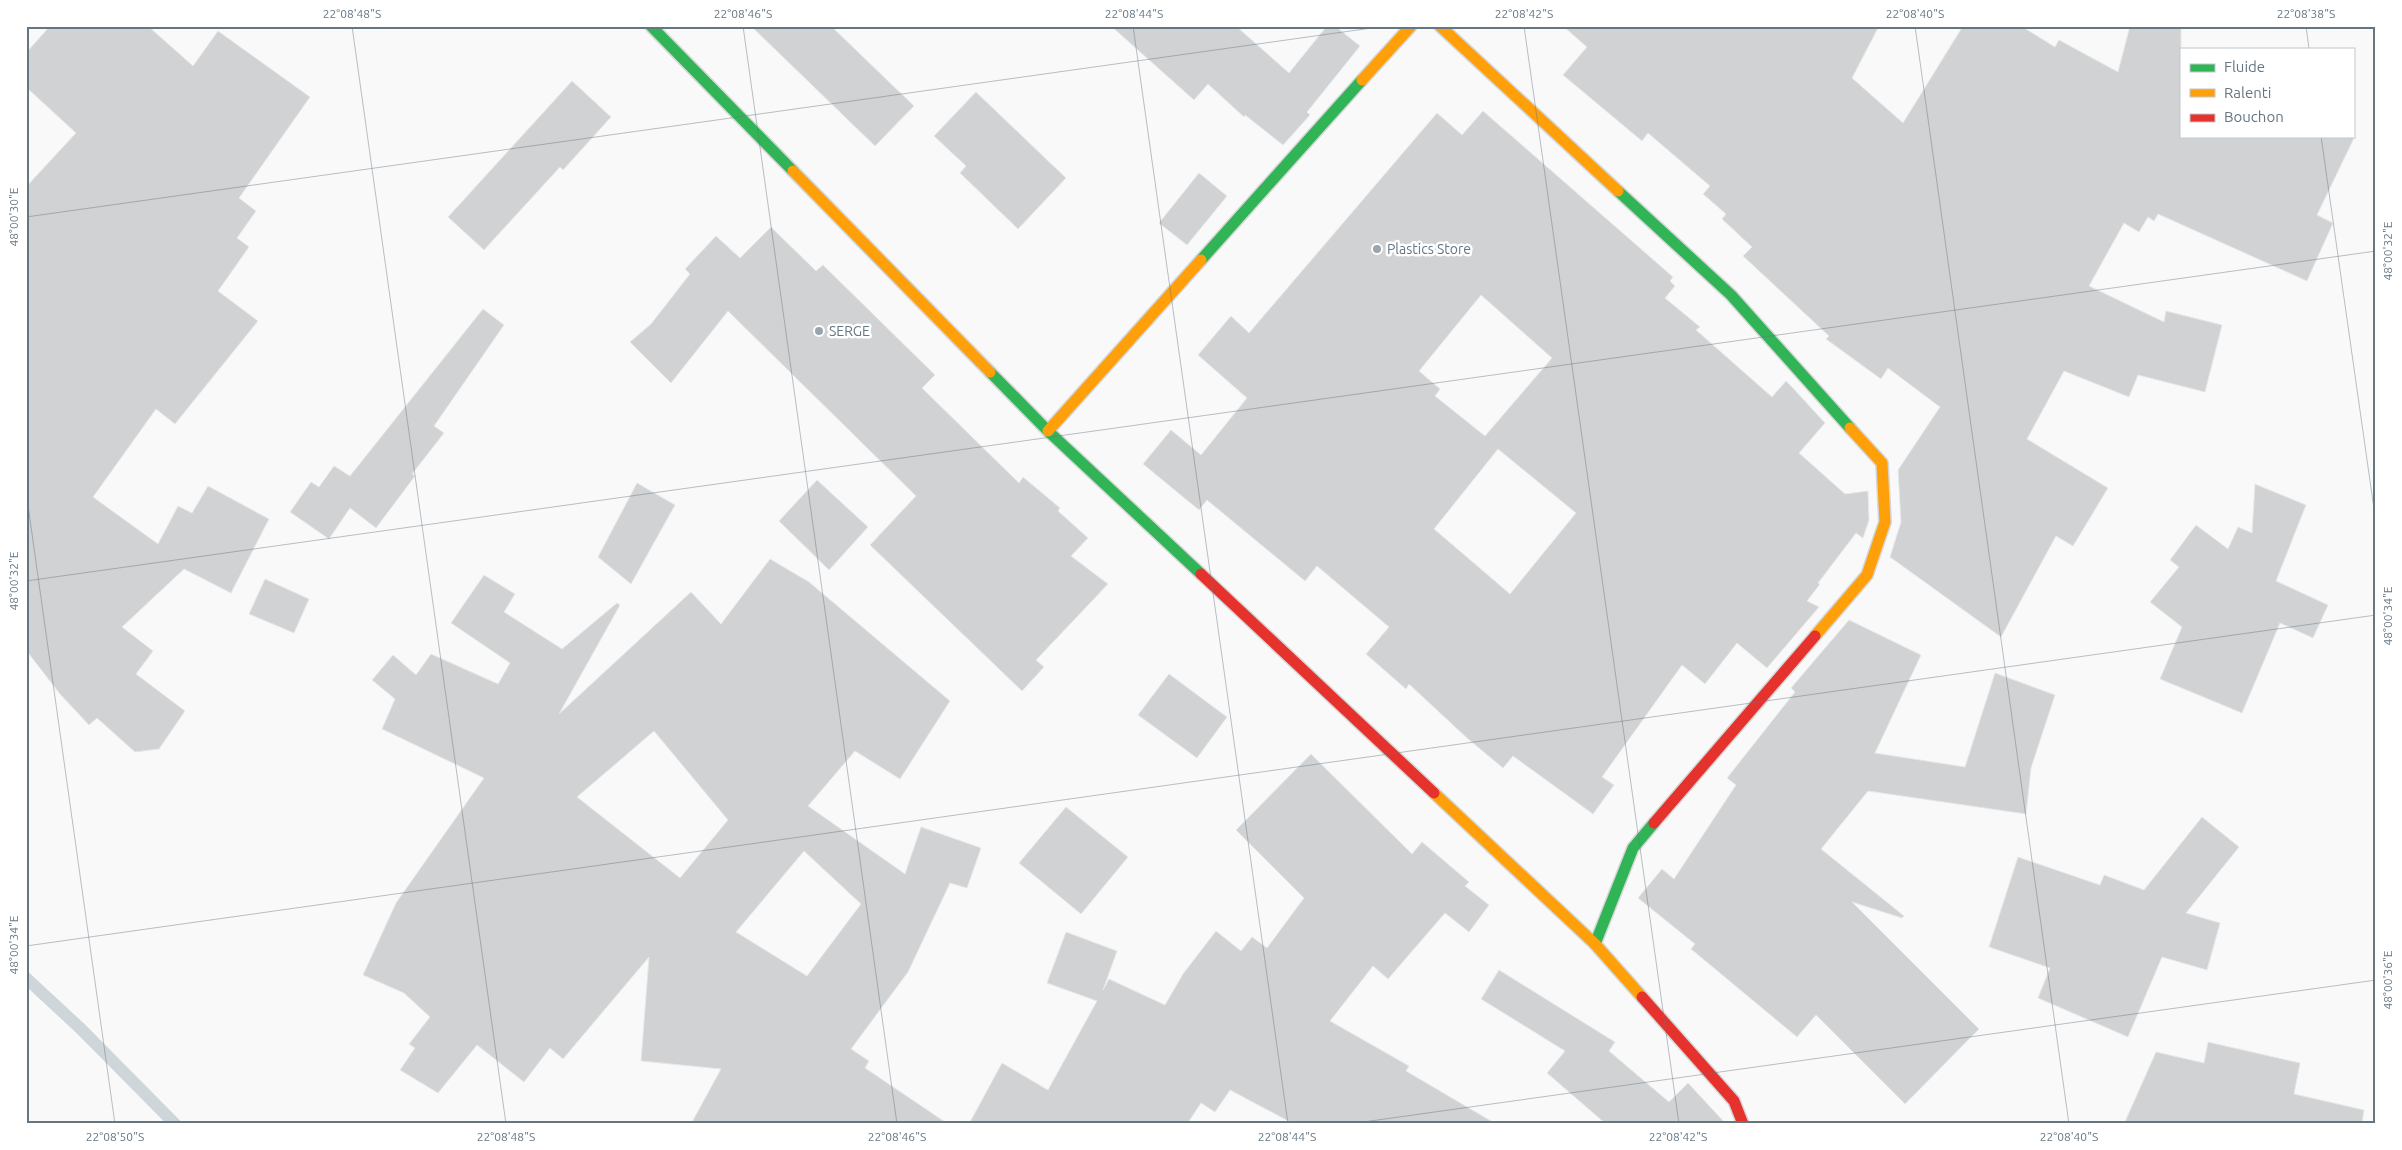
<svg xmlns="http://www.w3.org/2000/svg" width="2402" height="1150" font-family="Ubuntu,sans-serif">
	<style>
		.lines { fill: none; stroke-linecap: round; stroke-linejoin: round }
		.stream { stroke: #ced6d9; stroke-width: 12 }
		.building { fill: #d0d2d3; stroke: #e8e8e8; fill-rule: evenodd }
		.fast-casing { stroke: #d5d6d7; stroke-width: 14 }
		.slow-casing { stroke: #d5d6d7; stroke-width: 14 }
		.jam-casing { stroke: #d5d6d7; stroke-width: 14 }
		.fast { stroke: #30b455; stroke-width: 11 }
		.slow { stroke: #ff9f0a; stroke-width: 11 }
		.jam { stroke: #e5322d; stroke-width: 11 }
		.ticks { fill: none; stroke: #657683; stroke-width: 1; stroke-opacity: 0.45 }
		.poi-dot { fill: #99a4ac; stroke: #fff; stroke-width: 2 }
		.labels { text-anchor: middle; stroke-width: 5; stroke-linejoin: round; paint-order: stroke }
		.poi-label { font-size: 14px; fill: #657683; stroke: #fff; text-anchor: start }
		.neatline { fill: none; stroke: #657683; stroke-width: 2 }
		.ticks-label { font-size: 12px; text-anchor: middle; fill: #657683 }
	</style>
	<rect width="100%" height="100%" fill="#f9f9f9"/>
	<g class="lines">
		<polyline class="stream" points="26,978 81,1029 175,1124"/>
	</g>
	<g class="building">
		<polygon points="50,26 148,26 193,66 218,31 310,97 239,198 256,211 237,238 249,247 218,291 258,321 175,424 156,409 93,497 158,544 178,506 192,513 208,486 269,519 231,593 184,569 122,627 153,651 136,674 185,711 159,749 135,752 97,718 89,725 60,694 26,650 26,187 76,133 26,87 26,53"/>
		<polygon points="751,26 831,26 914,106 875,146"/>
		<polygon points="1111,26 1236,26 1289,73 1327,26 1335,26 1360,46 1307,112 1310,115 1283,145 1245,115 1244,117 1208,84 1194,100"/>
		<polygon points="1563,26 1879,26 1852,78 1903,123 1963,26 2021,26 2055,47 2059,40 2118,72 2130,26 2181,26 2181,136 2355,136 2317,215 2333,223 2307,281 2158,214 2154,221 2148,217 2139,232 2124,223 2089,286 2164,322 2166,311 2222,325 2205,392 2138,375 2129,397 2064,371 2027,439 2108,488 2073,546 2056,536 2001,637 1890,557 1901,522 1898,470 1940,407 1888,368 1881,379 1826,339 1829,336 1743,256 1752,247 1722,219 1726,214 1703,194 1710,186 1648,133 1642,141 1563,75 1587,47"/>
		<polygon points="572,81 611,117 563,170 560,167 484,250 448,217"/>
		<polygon points="976,92 1066,178 1018,229 960,173 966,166 934,136"/>
		<path d="M1483,111L1673,277L1670,281L1675,286L1665,298L1700,327L1696,330L1772,397L1786,381L1791,386L1825,423L1799,453L1845,494L1868,491L1869,520L1863,538L1856,533L1818,583L1820,584L1807,601L1819,607L1767,668L1737,643L1705,684L1682,665L1602,777L1614,785L1593,814L1513,756L1503,768L1467,738L1409,684L1406,689L1366,654L1389,627L1317,566L1305,581L1207,500L1199,510L1143,464L1171,430L1201,455L1247,398L1198,355L1231,316L1249,333L1437,113L1462,135ZM1481,295L1552,358L1485,436L1435,396L1440,389L1419,371ZM1498,449L1576,513L1510,594L1434,529Z"/>
		<polygon points="1199,173 1227,196 1187,245 1159,223"/>
		<polygon points="771,227 816,271 823,265 935,375 922,388 1019,483 1023,477 1060,508 1058,511 1088,538 1071,556 1108,584 1036,660 1044,667 1022,691 870,545 916,496 728,311 671,383 630,342 651,324 690,274 685,269 716,236 740,258"/>
		<polygon points="483,309 504,325 434,426 444,433 412,474 415,476 376,528 350,508 329,539 290,512 311,482 319,487 334,466 350,476"/>
		<polygon points="817,480 868,527 829,570 779,521"/>
		<polygon points="637,483 675,505 631,584 598,557"/>
		<polygon points="2255,484 2306,505 2276,581 2328,605 2313,638 2280,623 2242,713 2160,679 2182,627 2150,602 2179,567 2170,560 2196,525 2228,549 2238,527 2252,533"/>
		<path d="M770,559L809,582L950,701L900,779L855,751L808,806L905,874L921,827L981,848L967,888L950,883L908,972L851,1049L869,1061L865,1068L948,1124H691L721,1069L641,1061L649,957L563,1059L550,1048L524,1082L477,1045L438,1093L400,1070L415,1048L409,1044L430,1017L404,993L363,975L396,903L484,778L382,729L395,699L372,680L393,655L416,675L431,654L498,684L510,663L451,623L484,575L515,594L504,612L562,649L617,603L620,605L559,714L691,592L721,624ZM654,731L728,820L680,878L577,797ZM804,851L861,904L807,976L736,932Z"/>
		<polygon points="265,579 309,599 294,633 249,614"/>
		<polygon points="1849,620 1921,655 1875,753 1965,767 1995,673 2055,695 2031,768 2026,814 1868,791 1821,849 1904,916 1902,918 1852,902 1979,1029 1905,1104 1816,1015 1797,1037 1691,949 1695,944 1638,898 1662,869 1674,879 1736,785 1727,778 1795,692 1791,688"/>
		<polygon points="1169,674 1227,717 1197,758 1138,715"/>
		<polygon points="1311,754 1412,854 1422,842 1469,882 1465,886 1489,905 1469,932 1445,913 1388,979 1373,966 1330,1021 1409,1066 1406,1071 1496,1124 1294,1124 1230,1090 1215,1112 1201,1103 1187,1124 969,1124 1002,1063 1048,1090 1097,1001 1047,983 1066,932 1117,951 1103,990 1109,979 1165,1005 1183,974 1216,931 1241,951 1252,937 1267,948 1304,898 1236,830"/>
		<polygon points="1066,807 1128,857 1081,914 1019,863"/>
		<polygon points="2202,817 2239,847 2186,913 2220,923 2207,970 2162,957 2128,1037 2038,998 2050,968 1989,947 2018,857 2100,885 2104,875 2144,890"/>
		<polygon points="1499,970 1615,1042 1609,1051 1669,1102 1688,1083 1726,1124 1606,1124 1547,1073 1565,1051 1481,999"/>
		<polygon points="2208,1042 2300,1063 2294,1094 2364,1110 2362,1124 2124,1124 2156,1052 2204,1063"/>
	</g>
	<g class="lines">
		<g class="fast-casing">
			<g id="fast">
				<polyline points="651,26 793,171"/>
				<polyline points="1618,191 1731,295 1850,428"/>
				<polyline points="1201,260 1362,80"/>
				<polyline points="990,372 1048,431 1201,574"/>
				<polyline points="1595,944 1633,848 1654,823"/>
			</g>
		</g>
		<g class="slow-casing">
			<g id="slow">
				<polyline points="1440,26 1618,191"/>
				<polyline points="1362,80 1411,26"/>
				<polyline points="793,171 990,372"/>
				<polyline points="1048,431 1201,260"/>
				<polyline points="1815,636 1867,575 1885,522 1882,463 1850,428"/>
				<polyline points="1434,793 1595,944 1642,997"/>
			</g>
		</g>
		<g class="jam-casing">
			<g id="jam">
				<polyline points="1201,574 1434,793"/>
				<polyline points="1654,823 1815,636"/>
				<polyline points="1642,997 1734,1101 1743,1124"/>
			</g>
		</g>
		<use href="#fast" class="fast"/>
		<use href="#slow" class="slow"/>
		<use href="#jam" class="jam"/>
	</g>
	<path class="ticks" d="M352,26L506,1124M743,26L897,1124M1133,26L1288,1124M1524,26L1679,1124M1915,26L2069,1124M2306,26L2309,49M2321,136L2376,523M26,217L1386,26M26,491L115,1124M26,581L2376,251M26,946L2376,615M1349,1124L2376,980"/>
	<g class="poi-dot">
		<circle cx="1377" cy="249" r="5"/>
		<circle cx="819" cy="331" r="5"/>
	</g>
	<g class="labels">
		<g class="poi-label">
			<text x="1387" y="254">Plastics Store</text>
			<text x="829" y="336">SERGE</text>
		</g>
	</g>
	<rect width="2402" height="1150" fill="none" stroke="#ffffff" stroke-width="55"/>
	<rect x="2180" y="48" width="175" height="90" fill="#ffffff" stroke="#c1c8cd"/>
	<rect x="2190" y="64" width="25" height="8" fill="#30b455" stroke="#c1c8cd"/>
	<text x="2224" y="72" font-size="15" fill="#657683">Fluide</text>
	<rect x="2190" y="89" width="25" height="8" fill="#ff9f0a" stroke="#c1c8cd"/>
	<text x="2224" y="98" font-size="15" fill="#657683">Ralenti</text>
	<rect x="2190" y="114" width="25" height="8" fill="#e5322d" stroke="#c1c8cd"/>
	<text x="2224" y="122" font-size="15" fill="#657683">Bouchon</text>
	<rect x="28" y="28" width="2346" height="1094" class="neatline"/>
	<g class="ticks-label">
		<text x="352" y="18">22°08'48"S</text>
		<text x="743" y="18">22°08'46"S</text>
		<text x="1134" y="18">22°08'44"S</text>
		<text x="1524" y="18">22°08'42"S</text>
		<text x="1915" y="18">22°08'40"S</text>
		<text x="2306" y="18">22°08'38"S</text>
		<text transform="translate(14 217) rotate(-90)" y="4">48°00'30"E</text>
		<text transform="translate(2388 251) rotate(-90)" y="4">48°00'32"E</text>
		<text transform="translate(14 581) rotate(-90)" y="4">48°00'32"E</text>
		<text transform="translate(2388 616) rotate(-90)" y="4">48°00'34"E</text>
		<text transform="translate(14 945) rotate(-90)" y="4">48°00'34"E</text>
		<text transform="translate(2388 980) rotate(-90)" y="4">48°00'36"E</text>
		<text x="115" y="1141">22°08'50"S</text>
		<text x="506" y="1141">22°08'48"S</text>
		<text x="897" y="1141">22°08'46"S</text>
		<text x="1287" y="1141">22°08'44"S</text>
		<text x="1678" y="1141">22°08'42"S</text>
		<text x="2069" y="1141">22°08'40"S</text>
	</g>
</svg>
